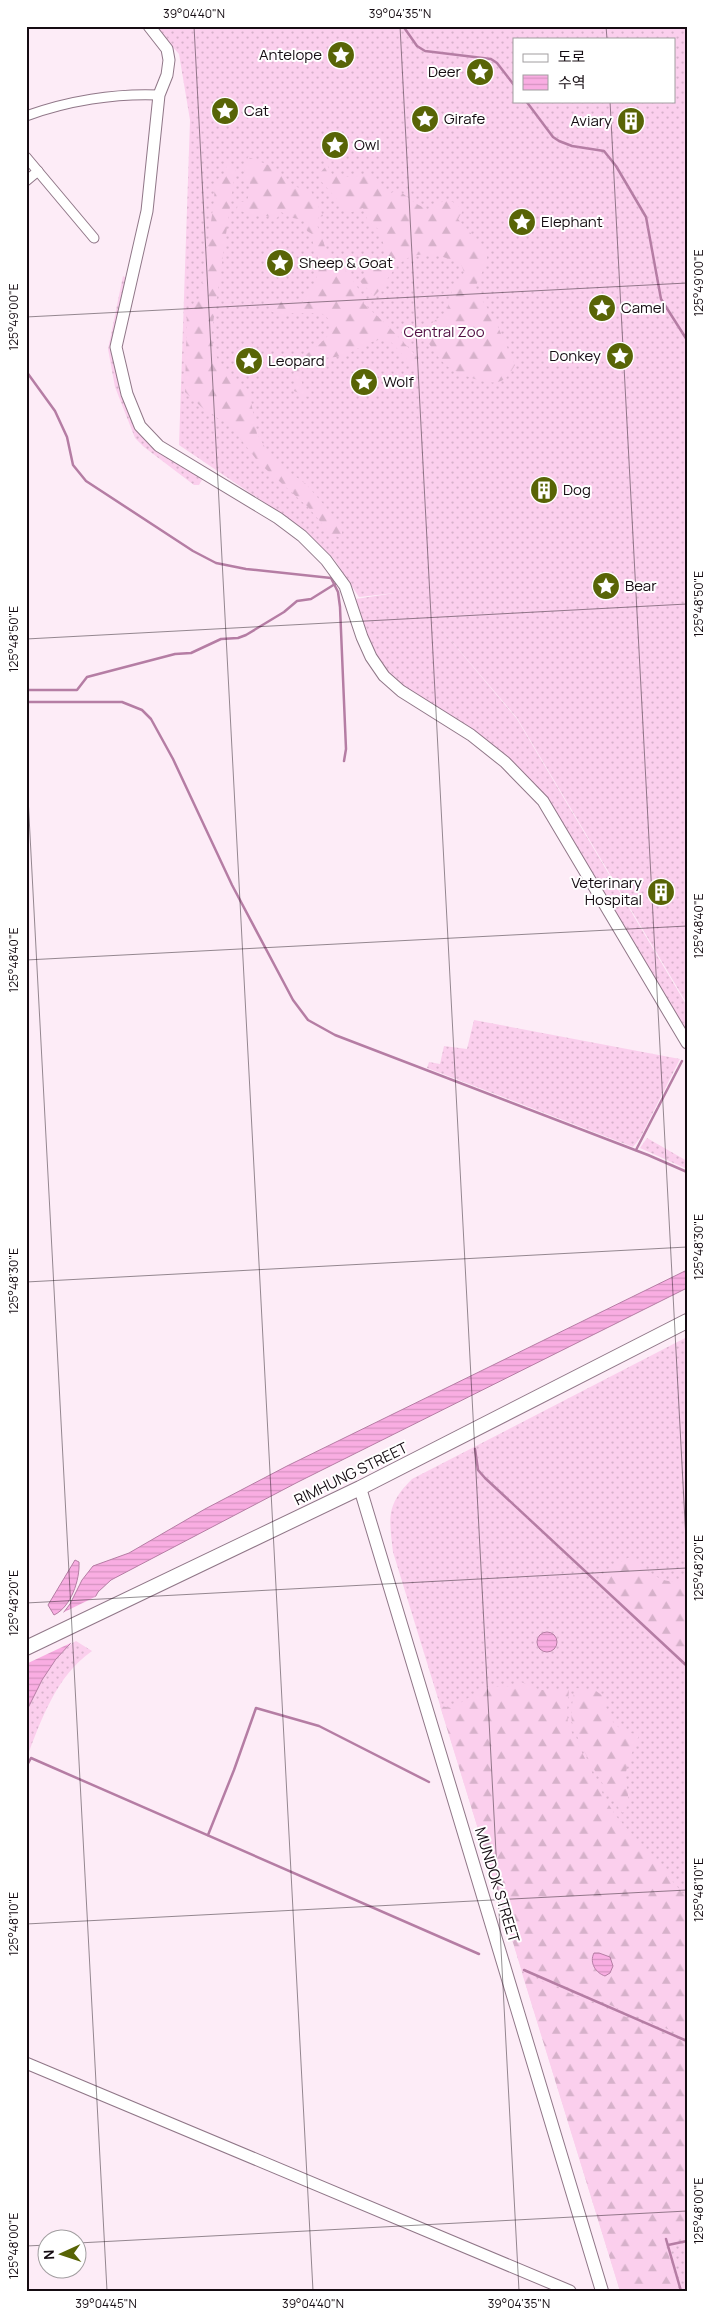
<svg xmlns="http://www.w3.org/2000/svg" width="713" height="2317" font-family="Manrope,'Noto Sans KR',sans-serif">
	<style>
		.grass { fill: url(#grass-dots); fill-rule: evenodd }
		.forest { fill: url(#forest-firs) }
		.water { fill: url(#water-rules); stroke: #b57da4 }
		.pier { fill: #fdecf7 }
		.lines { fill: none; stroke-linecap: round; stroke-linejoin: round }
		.stream { stroke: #b57da4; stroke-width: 2.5 }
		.minor-casing { stroke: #907788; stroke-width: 11 }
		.tertiary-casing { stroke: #907788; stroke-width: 13 }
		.secondary-casing { stroke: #907788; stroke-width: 14 }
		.primary-casing { stroke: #907788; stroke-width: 16 }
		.minor { stroke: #fff; stroke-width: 9 }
		.tertiary { stroke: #fff; stroke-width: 11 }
		.secondary { stroke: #fff; stroke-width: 12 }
		.primary { stroke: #fff; stroke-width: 14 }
		.ticks { fill: none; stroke: #150c12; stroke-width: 1; stroke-opacity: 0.45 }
		.labels { text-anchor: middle; stroke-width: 4; stroke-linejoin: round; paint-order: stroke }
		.poi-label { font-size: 15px; fill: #150c12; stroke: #fff; text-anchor: start }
		.park-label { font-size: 15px; fill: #521044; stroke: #fff }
		.street-label { font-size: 15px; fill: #150c12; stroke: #fff }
		.neatline { fill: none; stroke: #150c12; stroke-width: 2 }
		.ticks-label { font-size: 12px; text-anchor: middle; fill: #150c12 }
	</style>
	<defs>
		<pattern id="grass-dots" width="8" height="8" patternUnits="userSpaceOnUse" patternTransform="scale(1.25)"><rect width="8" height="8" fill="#fbcfed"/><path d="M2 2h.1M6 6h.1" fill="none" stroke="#d6b1ca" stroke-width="1.8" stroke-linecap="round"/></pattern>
		<pattern id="forest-firs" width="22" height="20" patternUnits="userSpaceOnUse" patternTransform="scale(1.25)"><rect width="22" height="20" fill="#fbcfed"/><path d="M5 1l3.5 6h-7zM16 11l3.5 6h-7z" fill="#d6b1ca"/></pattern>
		<pattern id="water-rules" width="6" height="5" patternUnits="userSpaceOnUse" patternTransform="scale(1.25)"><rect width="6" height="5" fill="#f9ade2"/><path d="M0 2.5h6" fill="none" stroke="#d594c1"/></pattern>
	</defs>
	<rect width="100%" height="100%" fill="#fdecf7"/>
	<g class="grass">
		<path d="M154,26H687V1004L517,718L431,617L517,719L687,1006V1036L543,796C510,753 460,729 417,696C407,689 395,682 387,673C369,654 362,623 356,599L395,593L359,597L334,559L305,530L179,445L190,120L179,54ZM514,39H674V101H514Z"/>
		<path d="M123,276L128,279L114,338L137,429C152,451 180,463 203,478L199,485H194L144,447L135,438L115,387L108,349Z"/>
		<polygon points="474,1020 680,1059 640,1138 633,1147 427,1068 429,1062 440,1064 444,1046 467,1049"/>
		<polygon points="647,1138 687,1161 687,1169 640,1148"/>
		<path d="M687,1337V2291H620L393,1552C389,1517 386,1505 412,1479Z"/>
		<path d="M76,1641L92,1651C56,1676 41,1720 26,1760C26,1745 25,1729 26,1713C28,1695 59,1650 76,1641Z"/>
	</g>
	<g class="forest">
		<path d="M248,157L276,168C280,175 289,178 293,186L311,191L323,216L319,217L316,222L327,252L333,262L343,267L358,288L364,304L388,326L420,360L423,366L418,371L389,340C371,337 358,351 341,356C334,358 326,357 318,358C296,361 298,383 309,397L294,391L295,358C310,356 323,341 333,330C332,322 327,315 319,313H290L282,317L269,310L270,300L303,302C311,288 322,275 318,258C315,249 312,243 312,234L307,231L304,220L293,218L281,212L277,218L255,214L254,217L237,209L238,202H245L248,198L250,182L243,177Z"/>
		<polygon points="227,163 236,166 211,337 214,353 228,375 249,390 257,434 269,454 286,470 306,484 342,526 342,539 329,532 308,507 259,463 229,424 208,413 185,392 187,310 200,298 214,201 215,181 225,174"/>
		<path d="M327,165L332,174H342L345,177L372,175L377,179L381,190L390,194L397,189L415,203L428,210L445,200L453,202L463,210L458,219C465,228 488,249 487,258C487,265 477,281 475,289L495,320L515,365C512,370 508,377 503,380C491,388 458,374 447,366C437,357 428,343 422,331L447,311L454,283L461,278L464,272L461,264C437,253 411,247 393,271C386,280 383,288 374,296L360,281L388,256L378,229L368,221L363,208L349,213L320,180V173Z"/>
		<path d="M630,1557C652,1570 660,1590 687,1577V1664L598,1582L613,1566Z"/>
		<polygon points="521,1682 540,1690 569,1690 567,1711 568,1725 607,1802 616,1816 687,1898 687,2037 521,1968 440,1706 452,1708 486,1687 518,1686"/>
		<path d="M575,1688L596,1691L603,1696C609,1719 613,1730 639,1735C635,1747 628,1760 626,1772C624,1788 634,1800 623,1813C609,1797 577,1743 572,1722C570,1711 573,1699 575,1688Z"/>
		<polygon points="522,1973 687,2043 687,2240 669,2244 667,2238 664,2239 679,2291 620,2291"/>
	</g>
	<g class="water">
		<polygon points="687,1270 687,1288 298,1482 111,1580 98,1592 70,1644 56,1659 42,1680 26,1712 26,1662 70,1604 82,1580 93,1566 129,1553 205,1509 287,1466"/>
		<path d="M75,1560L79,1562C80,1580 71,1607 54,1615L48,1605Z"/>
		<circle cx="547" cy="1642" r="10"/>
		<path d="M594,1953H599L610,1957L613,1966L610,1973L605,1976C596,1973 589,1963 594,1953Z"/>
	</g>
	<polygon class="pier" points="99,1595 75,1641 26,1664 26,1658 57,1617 54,1617"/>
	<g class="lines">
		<g class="stream">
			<polyline points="403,26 417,46 425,51 491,59 497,63 514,85"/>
			<polyline points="526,101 553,137 559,141 572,146 604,151 616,166 646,217 661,299 687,340"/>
			<polyline points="26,371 55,411 67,437 73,465 86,481 193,551 216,563 246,569 331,578 338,592 340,607 346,749 344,761"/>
			<polyline points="26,690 77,690 87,677 175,654 191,653 221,639 238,638 246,635 284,612 297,601 311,599 335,584"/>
			<polyline points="26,702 122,702 142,710 151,719 173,759 232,885 293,1000 308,1020 335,1035 648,1155 687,1172"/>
			<polyline points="636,1150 682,1061"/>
			<polyline points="475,1449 478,1470 485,1478 687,1666"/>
			<polyline points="26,1767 31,1758 479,1954"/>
			<polyline points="208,1835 234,1770 256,1708 319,1726 429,1782"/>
			<polyline points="524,1970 687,2041"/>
			<polyline points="666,2239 681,2291"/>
			<polyline points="668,2245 687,2241"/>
		</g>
		<g class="minor-casing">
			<g id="minor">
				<path d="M26,116C67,101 115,93 159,95"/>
				<polyline points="26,157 94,238"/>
				<polyline points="26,181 38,171"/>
			</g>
		</g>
		<g class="tertiary-casing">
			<g id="tertiary">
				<polyline points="149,26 167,49 169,60 167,75 159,95 147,211 116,347 127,394 140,426 159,446 278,518 302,536 326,560 345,586 362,637 371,657 384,676 401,691 471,735 505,762 543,801 687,1043"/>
				<polyline points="26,2063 570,2291"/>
			</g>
		</g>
		<g class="secondary-casing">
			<polyline id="secondary" points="360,1488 602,2291"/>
		</g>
		<g class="primary-casing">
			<polyline id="primary" points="26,1648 360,1488 687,1321"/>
		</g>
		<use href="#minor" class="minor"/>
		<use href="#tertiary" class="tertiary"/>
		<use href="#secondary" class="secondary"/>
		<use href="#primary" class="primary"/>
	</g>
	<path class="ticks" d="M194,26L313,2291M400,26L519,2291M606,26L607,39M610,101L687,1559M26,317L687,283M26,639L687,604M26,759L107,2291M26,960L687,926M26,1282L687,1247M26,1603L687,1568M26,1924L687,1890M78,2243L687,2211M26,2246L48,2245"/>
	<defs>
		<g id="sight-disc" transform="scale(1.4375)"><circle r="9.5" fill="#586406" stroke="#fff"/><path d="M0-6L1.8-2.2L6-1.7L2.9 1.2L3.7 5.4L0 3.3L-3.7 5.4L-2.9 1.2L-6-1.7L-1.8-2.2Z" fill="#fff"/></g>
		<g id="building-disc" transform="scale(1.4375)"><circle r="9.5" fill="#586406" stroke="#fff"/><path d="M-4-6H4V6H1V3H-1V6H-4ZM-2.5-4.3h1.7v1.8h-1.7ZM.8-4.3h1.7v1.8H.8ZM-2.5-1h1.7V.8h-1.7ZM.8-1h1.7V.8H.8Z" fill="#fff"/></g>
	</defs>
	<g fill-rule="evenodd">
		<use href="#sight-disc" x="341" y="55"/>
		<use href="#sight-disc" x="480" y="72"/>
		<use href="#sight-disc" x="225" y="111"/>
		<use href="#sight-disc" x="425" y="119"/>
		<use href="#building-disc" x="631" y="121"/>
		<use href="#sight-disc" x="335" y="145"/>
		<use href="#sight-disc" x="522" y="222"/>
		<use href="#sight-disc" x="280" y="263"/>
		<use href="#sight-disc" x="602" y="308"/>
		<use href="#sight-disc" x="620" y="356"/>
		<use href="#sight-disc" x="249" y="361"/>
		<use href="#sight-disc" x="364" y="382"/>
		<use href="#building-disc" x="544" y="490"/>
		<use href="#sight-disc" x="606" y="586"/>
		<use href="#building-disc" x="661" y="892"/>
	</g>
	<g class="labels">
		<g class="poi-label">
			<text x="322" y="60" text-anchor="end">Antelope</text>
			<text x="461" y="77" text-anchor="end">Deer</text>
			<text x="244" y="116">Cat</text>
			<text x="444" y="124">Girafe</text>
			<text x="612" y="126" text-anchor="end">Aviary</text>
			<text x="354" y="150">Owl</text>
			<text x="541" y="227">Elephant</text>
			<text x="299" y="268">Sheep &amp; Goat</text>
			<text x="621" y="313">Camel</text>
			<text x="601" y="361" text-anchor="end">Donkey</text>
			<text x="268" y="366">Leopard</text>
			<text x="383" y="387">Wolf</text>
			<text x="563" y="495">Dog</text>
			<text x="625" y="591">Bear</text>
			<text x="642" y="888" text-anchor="end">Veterinary<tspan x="642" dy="17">Hospital</tspan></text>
		</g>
		<g class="park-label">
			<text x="444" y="337">Central Zoo</text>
		</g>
		<g class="street-label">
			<text transform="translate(351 1474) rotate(-26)" y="5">RIMHUNG STREET</text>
			<text transform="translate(497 1885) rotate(73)" y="5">MUNDOK STREET</text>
		</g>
	</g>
	<rect width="713" height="2317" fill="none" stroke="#ffffff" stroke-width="55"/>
	<rect x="513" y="38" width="162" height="65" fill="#ffffff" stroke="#a19ea0"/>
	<rect x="523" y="54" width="25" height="8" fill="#ffffff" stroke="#a19ea0"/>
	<text x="558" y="62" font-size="15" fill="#150c12">도로</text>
	<rect x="523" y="75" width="25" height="15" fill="url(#water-rules)" stroke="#a19ea0"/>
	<text x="558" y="88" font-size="15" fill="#150c12">수역</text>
	<g transform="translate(62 2254) rotate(267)"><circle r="24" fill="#ffffff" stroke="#a19ea0"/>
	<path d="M0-4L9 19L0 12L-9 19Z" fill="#586406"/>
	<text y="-8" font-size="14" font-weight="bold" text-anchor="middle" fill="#150c12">N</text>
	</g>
	<rect x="28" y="28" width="658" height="2262" class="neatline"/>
	<g class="ticks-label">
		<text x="194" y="18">39°04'40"N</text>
		<text x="400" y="18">39°04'35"N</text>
		<text transform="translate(699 283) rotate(-90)" y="4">125°49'00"E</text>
		<text transform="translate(14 317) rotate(-90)" y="4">125°49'00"E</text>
		<text transform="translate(699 604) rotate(-90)" y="4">125°48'50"E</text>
		<text transform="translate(14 639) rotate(-90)" y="4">125°48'50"E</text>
		<text transform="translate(699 926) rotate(-90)" y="4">125°48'40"E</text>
		<text transform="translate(14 960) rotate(-90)" y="4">125°48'40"E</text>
		<text transform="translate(699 1247) rotate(-90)" y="4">125°48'30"E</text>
		<text transform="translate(14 1281) rotate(-90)" y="4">125°48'30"E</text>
		<text transform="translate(699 1568) rotate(-90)" y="4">125°48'20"E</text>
		<text transform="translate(14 1603) rotate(-90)" y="4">125°48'20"E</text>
		<text transform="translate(699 1890) rotate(-90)" y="4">125°48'10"E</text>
		<text transform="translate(14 1924) rotate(-90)" y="4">125°48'10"E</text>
		<text transform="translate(699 2211) rotate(-90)" y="4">125°48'00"E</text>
		<text transform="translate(14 2246) rotate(-90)" y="4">125°48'00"E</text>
		<text x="106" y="2308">39°04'45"N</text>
		<text x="313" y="2308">39°04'40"N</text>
		<text x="519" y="2308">39°04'35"N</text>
	</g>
</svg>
